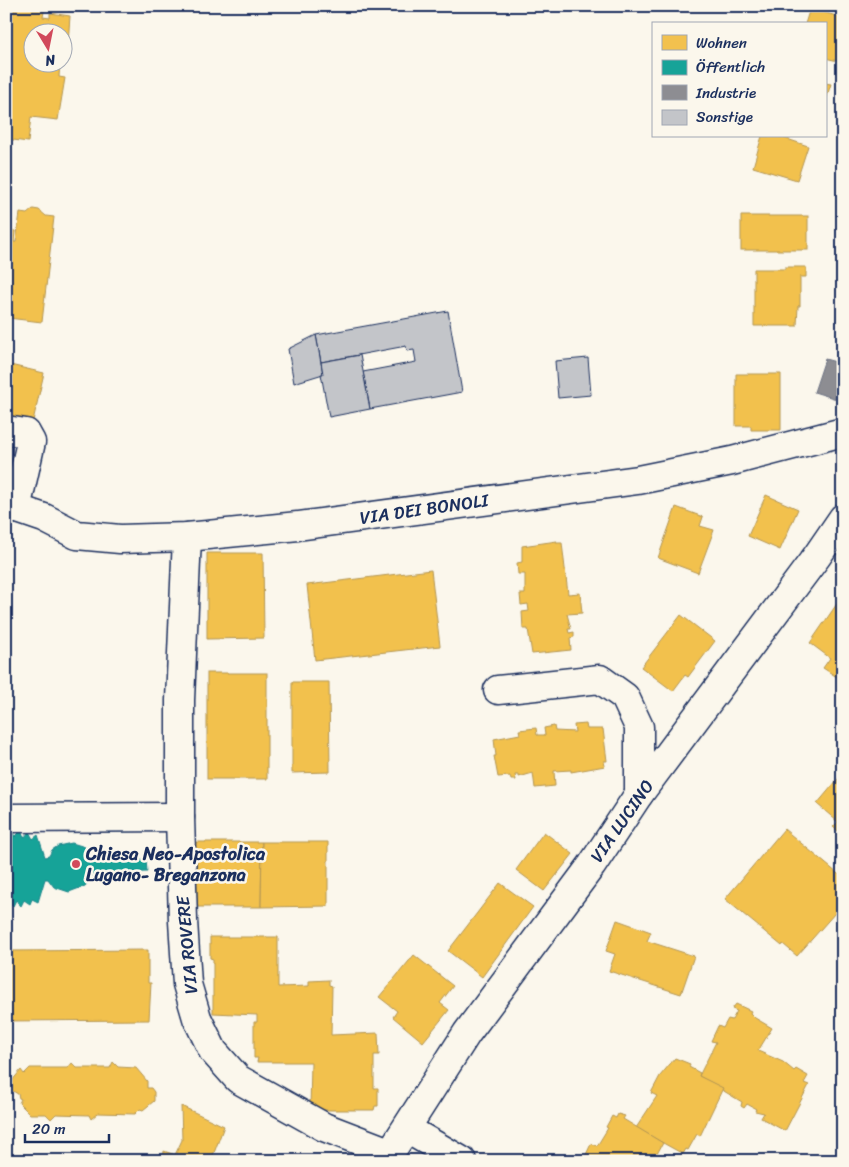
<svg xmlns="http://www.w3.org/2000/svg" width="849" height="1167" font-family="Sriracha,sans-serif">
	<style>
		.homes { fill: #f2c14e; stroke: #b29553 }
		.public { fill: #17a398; stroke: #188087 }
		.industry { fill: #8d8d92; stroke: #6b7182 }
		.building { fill: #c3c5c9; stroke: #1b2f5e }
		.lines { fill: none; stroke-linecap: round; stroke-linejoin: round }
		.minor-casing { stroke: #1b2f5e; stroke-width: 31 }
		.minor { stroke: #fbf7ec; stroke-width: 28 }
		.poi-dot { fill: #d1495b; stroke: #fbf7ec; stroke-width: 2 }
		.labels { text-anchor: middle; stroke-width: 5; stroke-linejoin: round; paint-order: stroke }
		.street-label { font-size: 18px; fill: #1b2f5e; stroke: #fbf7ec }
		.poi-label { font-size: 18px; font-weight: bold; fill: #1b2f5e; stroke: #fbf7ec; text-anchor: start }
	</style>
	<rect width="100%" height="100%" fill="#fbf7ec"/>
	<filter id="ink" filterUnits="userSpaceOnUse"><feTurbulence type="fractalNoise" baseFrequency=".02" numOctaves="2"/><feDisplacementMap in="SourceGraphic" scale="10" xChannelSelector="R" yChannelSelector="G"/><feConvolveMatrix kernelMatrix="1 2 1 2 8 2 1 2 1" color-interpolation-filters="sRGB"/></filter>
	<g filter="url(#ink)">
		<g class="homes">
			<polygon points="8,6 45,6 43,17 50,18 50,13 70,16 67,58 62,57 62,32 32,32 32,62 60,62 59,77 65,78 58,120 31,117 28,142 6,139"/>
			<polygon points="810,8 843,18 843,47 838,61 825,58 825,24 805,24"/>
			<polygon points="843,47 843,60 839,59"/>
			<polygon points="825,83 831,84 825,102"/>
			<polygon points="762,136 778,136 808,146 797,180 753,167"/>
			<polygon points="33,209 39,210 46,216 54,217 42,322 8,318 10,295 6,299 6,230 15,231 14,242 16,242 20,213 27,214"/>
			<rect x="741" y="216" width="67" height="34"/>
			<polygon points="785,267 806,267 806,277 800,277 800,306 798,306 797,326 754,326 754,269 785,269"/>
			<polygon points="6,364 44,373 33,421 6,416"/>
			<polygon points="736,374 781,374 781,430 751,430 751,426 736,426"/>
			<polygon points="766,495 798,509 780,550 748,536"/>
			<polygon points="676,507 703,517 700,526 714,530 698,573 658,558"/>
			<polygon points="557,541 557,543 562,543 568,594 580,593 582,613 567,614 571,629 568,629 569,633 574,632 574,637 570,638 571,650 532,654 528,629 523,629 522,612 529,611 528,604 521,605 520,594 525,594 525,574 518,574 517,563 522,562 522,546"/>
			<polygon points="207,553 263,553 264,638 207,639"/>
			<polygon points="431,570 440,646 315,660 307,585"/>
			<polygon points="843,595 843,681 823,668 830,658 810,643"/>
			<polygon points="681,615 715,641 688,677 685,675 673,691 641,667"/>
			<rect x="207" y="673" width="60" height="106"/>
			<polygon points="292,682 329,682 330,772 292,773"/>
			<polygon points="586,724 587,729 603,729 607,761 604,761 605,766 571,772 571,770 554,771 555,786 535,788 533,773 519,777 519,775 515,775 516,780 511,780 510,776 498,777 494,756 496,756 494,739 520,734 519,730 536,728 537,735 545,735 544,728 554,726 555,731 575,732 574,725"/>
			<polygon points="843,773 843,835 833,827 838,822 817,804"/>
			<polygon points="784,829 843,878 843,904 797,956 783,944 782,946 725,899"/>
			<polygon points="544,832 573,854 544,891 516,870"/>
			<polygon points="193,842 262,842 261,907 193,907"/>
			<polygon points="262,842 328,842 328,906 261,907"/>
			<polygon points="500,883 533,907 482,977 448,951"/>
			<polygon points="617,920 651,932 647,941 694,956 681,994 609,971 615,954 606,951"/>
			<polygon points="210,937 278,937 278,987 309,986 309,981 329,980 329,985 332,986 331,1035 378,1033 379,1055 374,1055 374,1088 378,1088 378,1106 375,1106 374,1110 310,1110 311,1062 257,1062 258,1058 254,1058 254,1022 257,1022 257,1015 213,1013 213,959 210,958"/>
			<polygon points="148,950 148,983 151,983 149,1020 6,1021 6,951"/>
			<polygon points="414,955 453,986 440,1003 449,1010 423,1042 393,1017 397,1011 379,997"/>
			<polygon points="736,1004 751,1011 750,1013 755,1018 772,1028 758,1051 783,1062 794,1071 796,1069 808,1076 804,1083 809,1085 785,1131 761,1118 764,1113 755,1111 756,1109 747,1104 744,1108 741,1106 742,1102 699,1076 716,1042 711,1041 718,1026 723,1028 728,1019 732,1020 737,1011 732,1009"/>
			<polygon points="675,1058 690,1064 689,1067 700,1073 699,1076 723,1088 700,1136 697,1134 688,1150 686,1149 683,1154 636,1128 657,1096 651,1093 660,1076"/>
			<polygon points="113,1062 118,1067 136,1068 147,1081 147,1088 151,1088 154,1092 154,1101 143,1110 140,1109 135,1114 98,1113 91,1119 89,1115 56,1114 51,1119 46,1114 30,1114 19,1103 21,1099 19,1098 18,1094 11,1090 11,1082 21,1070 24,1074 30,1068 68,1068 72,1063 77,1068 110,1068"/>
			<polygon points="181,1106 224,1126 211,1161 163,1161 164,1151 175,1155 182,1140"/>
			<polygon points="618,1114 625,1116 623,1119 663,1143 653,1161 583,1161 591,1144 597,1146 608,1128 606,1127 612,1116 616,1118"/>
		</g>
		<polygon class="public" points="12,831 15,837 21,831 24,838 29,832 33,839 38,835 45,857 49,856 52,850 58,846 72,843 85,847 94,860 146,859 147,872 95,873 85,886 69,892 54,887 48,879 45,879 38,902 32,899 30,904 24,900 21,906 16,900 13,906 9,902 6,904 6,835 8,837"/>
		<polygon class="industry" points="825,359 843,364 843,401 814,392"/>
		<g class="building">
			<polygon points="448,311 462,392 370,409 363,372 416,362 414,350 407,351 406,346 321,362 316,335"/>
			<polygon points="316,335 323,374 294,383 288,349"/>
			<polygon points="360,355 370,409 329,417 321,374 323,374 321,362"/>
			<polygon points="588,358 591,395 558,398 555,361"/>
		</g>
		<g class="lines">
			<g class="minor-casing">
				<g id="minor">
					<polyline points="6,430 26,433 31,442 16,509"/>
					<polyline points="6,505 44,518 77,535 120,539 187,537 298,526 638,480 732,461 843,432"/>
					<polyline points="187,537 180,700 180,817 183,921 187,984 197,1018 213,1051 238,1079 324,1127 389,1152"/>
					<polyline points="498,690 600,679 625,697 639,727 639,794"/>
					<polyline points="6,818 180,817"/>
					<polyline points="407,1129 462,1161"/>
					<polyline points="385,1161 467,1033 592,865 639,794 817,556 843,518"/>
				</g>
			</g>
			<use href="#minor" class="minor"/>
		</g>
	</g>
	<circle class="poi-dot" cx="76" cy="864" r="5"/>
	<g class="labels">
		<g class="street-label">
			<text transform="translate(424 509) rotate(-8)" y="6">VIA DEI BONOLI</text>
			<text transform="translate(622 821) rotate(-55)" y="6">VIA LUCINO</text>
			<text transform="translate(187 945) rotate(-95)" y="6">VIA ROVERE</text>
		</g>
		<g class="poi-label">
			<text x="86" y="860">Chiesa Neo-Apostolica<tspan x="86" dy="21">Lugano- Breganzona</tspan></text>
		</g>
	</g>
	<rect width="849" height="1167" fill="none" stroke="#fbf7ec" stroke-width="25"/>
	<rect x="12" y="12" width="824" height="1142" fill="none" stroke="#1b2f5e" stroke-width="2" filter="url(#ink)"/>
	<rect x="652" y="22" width="175" height="115" fill="#fbf7ec" stroke="#a1a7b3"/>
	<rect x="662" y="35" width="25" height="15" fill="#f2c14e" stroke="#a1a7b3"/>
	<text x="696" y="48" font-size="15" fill="#1b2f5e">Wohnen</text>
	<rect x="662" y="60" width="25" height="15" fill="#17a398" stroke="#a1a7b3"/>
	<text x="696" y="72" font-size="15" fill="#1b2f5e">Öffentlich</text>
	<rect x="662" y="85" width="25" height="15" fill="#8d8d92" stroke="#a1a7b3"/>
	<text x="696" y="98" font-size="15" fill="#1b2f5e">Industrie</text>
	<rect x="662" y="110" width="25" height="15" fill="#c3c5c9" stroke="#a1a7b3"/>
	<text x="696" y="122" font-size="15" fill="#1b2f5e">Sonstige</text>
	<g transform="translate(48 48) rotate(170)"><circle r="24" fill="#fbf7ec" stroke="#a1a7b3"/>
	<path d="M0-4L9 19L0 12L-9 19Z" fill="#d1495b"/>
	<text y="-8" font-size="14" font-weight="bold" text-anchor="middle" fill="#1b2f5e">N</text>
	</g>
	<path d="M25 1134v8h84v-8" fill="none" stroke="#1b2f5e" stroke-width="2.5"/>
	<text x="32" y="1134" font-size="15" fill="#1b2f5e" stroke="#fbf7ec" stroke-width="4" paint-order="stroke">20 m</text>
</svg>
